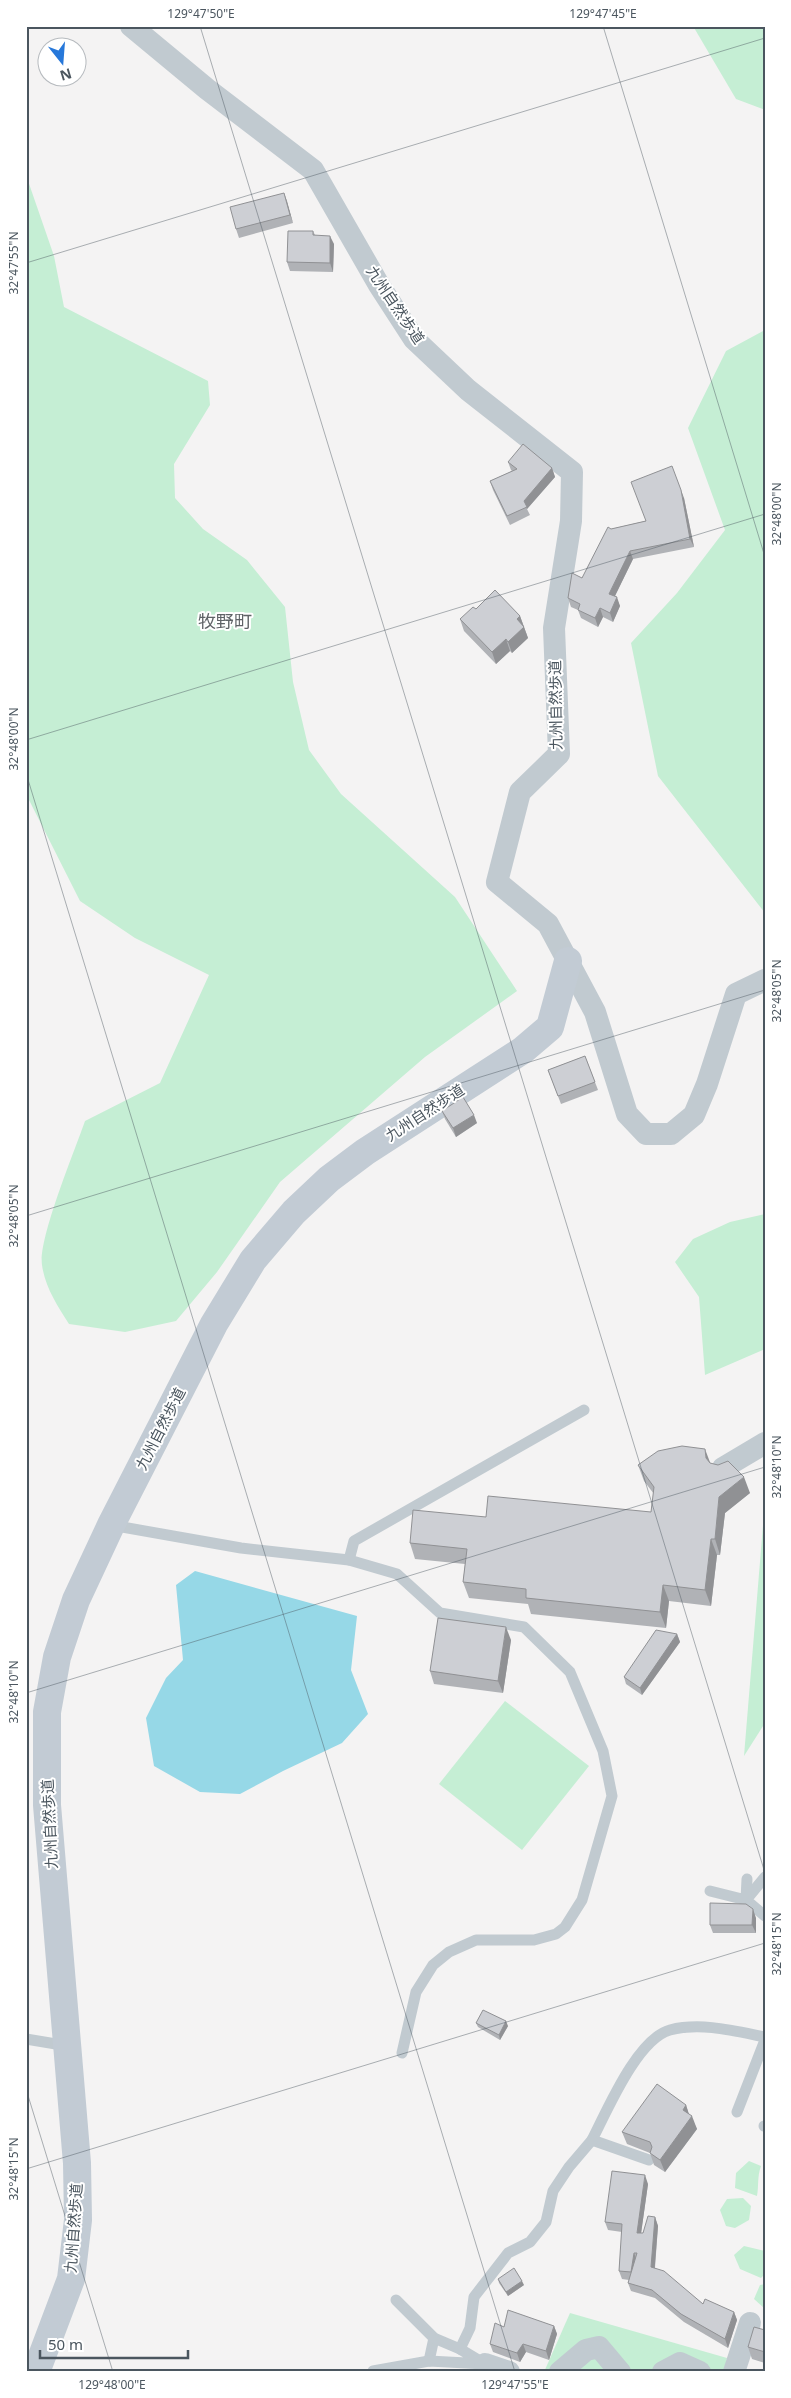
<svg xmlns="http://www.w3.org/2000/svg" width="791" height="2398" font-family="'Noto Sans','Noto Sans JP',sans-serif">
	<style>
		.green { fill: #c5eed4 }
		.water { fill: #96d8e7 }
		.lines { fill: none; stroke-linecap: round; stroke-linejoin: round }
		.lane { stroke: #c1cad0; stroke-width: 11 }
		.street { stroke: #c1cad0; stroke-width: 22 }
		.secondary { stroke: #c2cbd4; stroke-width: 28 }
		.wall { fill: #b0b2b6 }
		.shaded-wall { fill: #909194 }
		.building { fill: #cdcfd4; stroke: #909194 }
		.ticks { fill: none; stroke: #4b565f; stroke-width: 1; stroke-opacity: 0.45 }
		.labels { text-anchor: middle; stroke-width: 4; stroke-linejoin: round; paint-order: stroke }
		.street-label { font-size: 15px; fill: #4b565f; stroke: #fff }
		.quarter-label { font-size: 18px; fill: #5f6367; stroke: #fff }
		.neatline { fill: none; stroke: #4b565f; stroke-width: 2 }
		.ticks-label { font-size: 12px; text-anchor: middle; fill: #4b565f }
	</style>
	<rect width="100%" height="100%" fill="#f4f3f3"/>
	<g class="green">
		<polygon points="693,26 765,26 765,110 736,99"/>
		<path d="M26,175L54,256L64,307L208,381L210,405L174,464L175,498L203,529L247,560L285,607L293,682L309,750L341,794L455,897L517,991L425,1057L280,1182L217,1272L176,1321L125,1332L69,1324C57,1305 45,1287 42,1265C38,1239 75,1150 85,1121L160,1083L209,975L135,938L80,901L26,794Z"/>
		<polygon points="765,330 765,913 658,776 631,643 677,593 725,530 688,428 726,351"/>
		<polygon points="765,1214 765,1349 705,1375 699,1297 675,1262 693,1239 730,1222"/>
		<polygon points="765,1501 765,1723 744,1756"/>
		<polygon points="505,1701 589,1766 522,1850 439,1784"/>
		<path d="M749,2161L761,2166C757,2177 759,2185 757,2196L735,2188L736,2173Z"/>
		<polygon points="743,2198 751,2206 749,2220 735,2228 726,2226 720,2210 727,2199"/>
		<polygon points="744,2246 765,2251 765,2274 761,2278 740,2269 734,2255"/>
		<polygon points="765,2284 765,2309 754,2299 760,2285"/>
		<polygon points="570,2313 727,2358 724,2372 544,2372"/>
	</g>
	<polygon class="water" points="195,1571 357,1616 351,1670 368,1714 342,1743 283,1771 240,1794 200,1792 154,1766 146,1718 166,1678 183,1660 176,1585"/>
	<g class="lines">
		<g class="lane">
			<polyline points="111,1525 241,1548 349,1560 397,1574 440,1613 524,1627 570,1672 603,1751 612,1796 582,1900 565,1927 556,1934 534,1940 476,1940 449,1952 433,1965 416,1992 402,2053"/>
			<polyline points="349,1560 354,1541 584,1410"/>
			<polyline points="765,1877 746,1900 765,1916"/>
			<polyline points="710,1891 746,1900 747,1879"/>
			<polyline points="26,2039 68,2046"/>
			<polyline points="737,2112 765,2040"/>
			<polyline points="764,2126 765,2126"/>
			<path d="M649,2160L592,2140C607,2111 637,2039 670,2030C701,2022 735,2031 765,2037"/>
			<polyline points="460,2349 470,2328 474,2297 508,2253 530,2242 546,2222 553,2191 569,2167 592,2140"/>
			<polyline points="429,2361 434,2338"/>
			<polyline points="373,2371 429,2361 485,2364 460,2349 434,2338 396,2300"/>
		</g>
		<g class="street">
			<polyline points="131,26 207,89 313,170 379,285 414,339 468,390 572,472 571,521 554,628 559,754 520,792 497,882 548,924 595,1012 627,1114 646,1134 671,1134 694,1115 707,1084 736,994 765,980"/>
			<polyline points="723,1468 765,1443"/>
			<polyline points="485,2364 509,2372"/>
			<polyline points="560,2372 586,2350 599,2347 620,2372"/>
			<polyline points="663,2372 680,2363 700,2372"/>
			<polyline points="734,2372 750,2323"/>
		</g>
		<polyline class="secondary" points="36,2372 71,2279 78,2220 77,2163 47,1805 47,1712 57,1657 76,1600 111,1525 214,1324 253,1260 294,1212 329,1179 365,1152 523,1050 550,1027 568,961"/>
	</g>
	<g class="wall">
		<polygon points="284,193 293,223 239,238 236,229"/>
		<polygon points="313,231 315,235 334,244 333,272 290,271 287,262"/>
		<polygon points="508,462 552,468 555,477 527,509 530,515 510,525 493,490 490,481 512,471 511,470"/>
		<polygon points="684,498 694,547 633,559 615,596 620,606 613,622 603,617 598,627 581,618 578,610 571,607 568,598 582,578 611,529 645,521"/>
		<polygon points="476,609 520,616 528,638 512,653 510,651 496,664 464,631 460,619"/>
		<polygon points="585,1056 598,1090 561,1104 548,1070"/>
		<polygon points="442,1111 477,1123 456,1137 445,1119"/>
		<polygon points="710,1463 750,1493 725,1513 720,1555 717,1555 711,1606 669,1601 666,1628 531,1614 528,1604 469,1598 463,1582 465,1564 415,1559 410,1543 486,1517 651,1512 654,1494 644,1481 638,1465"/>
		<polygon points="677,1634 680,1642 642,1695 626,1684 624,1677"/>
		<polygon points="511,1640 503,1693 434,1684 430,1671"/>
		<polygon points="756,1918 756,1933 713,1933 710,1925"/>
		<polygon points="476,2023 508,2026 500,2040 478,2027"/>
		<polygon points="686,2105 689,2114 697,2129 665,2172 654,2165 650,2153 627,2144 622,2132"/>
		<polygon points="648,2184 641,2233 643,2233 655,2217 658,2226 655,2268 703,2304 734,2312 737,2320 728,2348 684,2322 655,2298 631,2291 628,2283 629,2280 622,2279 619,2271 622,2232 608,2230 605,2222"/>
		<polygon points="498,2279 524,2285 508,2296 499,2283"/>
		<polygon points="554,2326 557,2334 549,2360 526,2352 520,2362 493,2352 490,2344 504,2327"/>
		<polygon points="765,2330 765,2363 752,2359 748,2347"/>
	</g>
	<g class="shaded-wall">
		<polygon points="284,193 287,201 293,223 290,215"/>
		<polygon points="330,236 334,244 333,272 330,263"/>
		<polygon points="552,468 555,477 527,509 524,501"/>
		<polygon points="681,490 684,498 694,547 690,539"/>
		<polygon points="630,551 633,559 612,602 609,594"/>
		<polygon points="617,597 620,606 613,622 610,613"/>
		<polygon points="600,608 603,617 598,627 595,618"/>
		<polygon points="520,616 528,638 512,653 508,642 517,619"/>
		<polygon points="506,639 510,651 496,664 492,652"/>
		<polygon points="474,1115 477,1123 456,1137 453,1128"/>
		<polygon points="705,1449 711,1465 706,1458"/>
		<polygon points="744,1477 750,1493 725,1513 720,1555 715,1539 719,1497"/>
		<polygon points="711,1539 717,1555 711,1606 705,1590"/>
		<polygon points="663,1585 669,1601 666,1628 660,1612"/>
		<polygon points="506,1627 511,1640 503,1693 498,1681"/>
		<polygon points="677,1634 680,1642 642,1695 640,1688"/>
		<polygon points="753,1909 756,1918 756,1933 752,1925"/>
		<polygon points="506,2021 508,2026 500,2040 499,2035"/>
		<polygon points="686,2105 690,2118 683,2110"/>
		<polygon points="692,2116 697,2129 665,2172 660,2160"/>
		<polygon points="645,2175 648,2184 640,2241 637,2233"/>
		<polygon points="655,2217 658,2226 654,2276 651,2267"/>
		<polygon points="634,2253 637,2261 631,2272"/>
		<polygon points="522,2281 524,2285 508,2296 506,2292"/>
		<polygon points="734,2312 737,2320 728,2348 725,2339"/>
		<polygon points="554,2326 557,2334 549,2360 546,2351"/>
		<polygon points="523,2344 526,2352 520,2362 517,2353"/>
	</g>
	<g class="building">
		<polygon points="284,193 290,215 236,229 230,207"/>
		<polygon points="288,231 313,231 313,235 330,236 330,263 287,262"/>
		<polygon points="523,444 552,468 524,501 527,507 507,516 490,481 517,469 508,462"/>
		<polygon points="672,466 681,490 690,539 630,551 609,594 617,597 610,613 600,608 595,618 578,610 580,604 568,598 572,573 582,578 608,527 611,529 646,521 631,482"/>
		<polygon points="495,590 520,616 517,619 524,627 508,642 506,639 492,652 460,619 473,607 476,609"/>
		<polygon points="585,1056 595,1082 558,1096 548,1070"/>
		<polygon points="463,1097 474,1115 453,1128 442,1111"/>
		<polygon points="682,1446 705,1449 706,1458 710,1463 718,1465 728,1461 744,1477 719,1497 715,1539 711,1539 705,1590 663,1585 660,1612 526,1598 526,1589 463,1582 467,1549 410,1543 413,1510 486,1517 488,1496 651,1512 654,1487 638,1465 658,1451"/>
		<polygon points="438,1618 506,1627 498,1681 430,1671"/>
		<polygon points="656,1630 677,1634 640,1688 624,1677"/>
		<polygon points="710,1903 746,1904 753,1909 752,1925 710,1925"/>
		<polygon points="483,2010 506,2021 499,2035 476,2023"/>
		<polygon points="657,2084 686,2105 683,2110 692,2116 660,2160 650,2153 652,2147 650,2142 622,2132"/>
		<polygon points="612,2171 645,2175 637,2233 643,2233 648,2216 655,2217 651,2267 664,2271 703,2304 705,2299 734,2312 725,2339 681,2314 652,2290 628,2283 637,2253 634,2253 631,2272 619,2271 622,2224 605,2222"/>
		<polygon points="514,2268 522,2281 506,2292 498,2279"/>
		<polygon points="508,2310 554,2326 546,2351 523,2344 517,2353 490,2344 495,2323 504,2327"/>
		<polygon points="754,2327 765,2330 765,2352 748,2347"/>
	</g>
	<path class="ticks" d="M200,26L765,1873M603,26L765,557M26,263L765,38M26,740L765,514M26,773L515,2372M26,1216L765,990M26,1693L765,1467M26,2089L113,2372M26,2169L765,1943"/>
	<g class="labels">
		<g class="street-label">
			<text transform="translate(395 305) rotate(56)" y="5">九州自然歩道</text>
			<text transform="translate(556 705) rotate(-91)" y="5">九州自然歩道</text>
			<text transform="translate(425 1113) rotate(-33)" y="5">九州自然歩道</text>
			<text transform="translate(161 1429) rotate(-63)" y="5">九州自然歩道</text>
			<text transform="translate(50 1824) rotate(-93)" y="5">九州自然歩道</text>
			<text transform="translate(74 2228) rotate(-86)" y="5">九州自然歩道</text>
		</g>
		<g class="quarter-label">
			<text x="225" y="628">牧野町</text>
		</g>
	</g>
	<rect width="791" height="2398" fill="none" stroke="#ffffff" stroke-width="55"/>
	<g transform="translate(62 62) rotate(163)"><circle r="24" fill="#ffffff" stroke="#b7bbbf"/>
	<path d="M0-4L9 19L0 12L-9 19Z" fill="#2778da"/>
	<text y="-8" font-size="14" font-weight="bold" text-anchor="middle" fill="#4b565f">N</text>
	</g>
	<path d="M40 2350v8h148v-8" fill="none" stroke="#4b565f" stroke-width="2.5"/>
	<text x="48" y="2350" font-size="15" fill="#4b565f" stroke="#ffffff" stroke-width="4" paint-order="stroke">50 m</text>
	<rect x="28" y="28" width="736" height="2342" class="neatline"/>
	<g class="ticks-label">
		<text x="201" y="18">129°47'50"E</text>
		<text x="603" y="18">129°47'45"E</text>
		<text transform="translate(14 263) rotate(-90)" y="4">32°47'55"N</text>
		<text transform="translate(777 514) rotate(-90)" y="4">32°48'00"N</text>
		<text transform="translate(14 739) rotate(-90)" y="4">32°48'00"N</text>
		<text transform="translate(777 991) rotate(-90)" y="4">32°48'05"N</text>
		<text transform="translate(14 1216) rotate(-90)" y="4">32°48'05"N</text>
		<text transform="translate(777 1467) rotate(-90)" y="4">32°48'10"N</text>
		<text transform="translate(14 1692) rotate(-90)" y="4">32°48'10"N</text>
		<text transform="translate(777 1944) rotate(-90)" y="4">32°48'15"N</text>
		<text transform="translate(14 2169) rotate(-90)" y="4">32°48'15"N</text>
		<text x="112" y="2389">129°48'00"E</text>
		<text x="515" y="2389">129°47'55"E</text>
	</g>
</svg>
